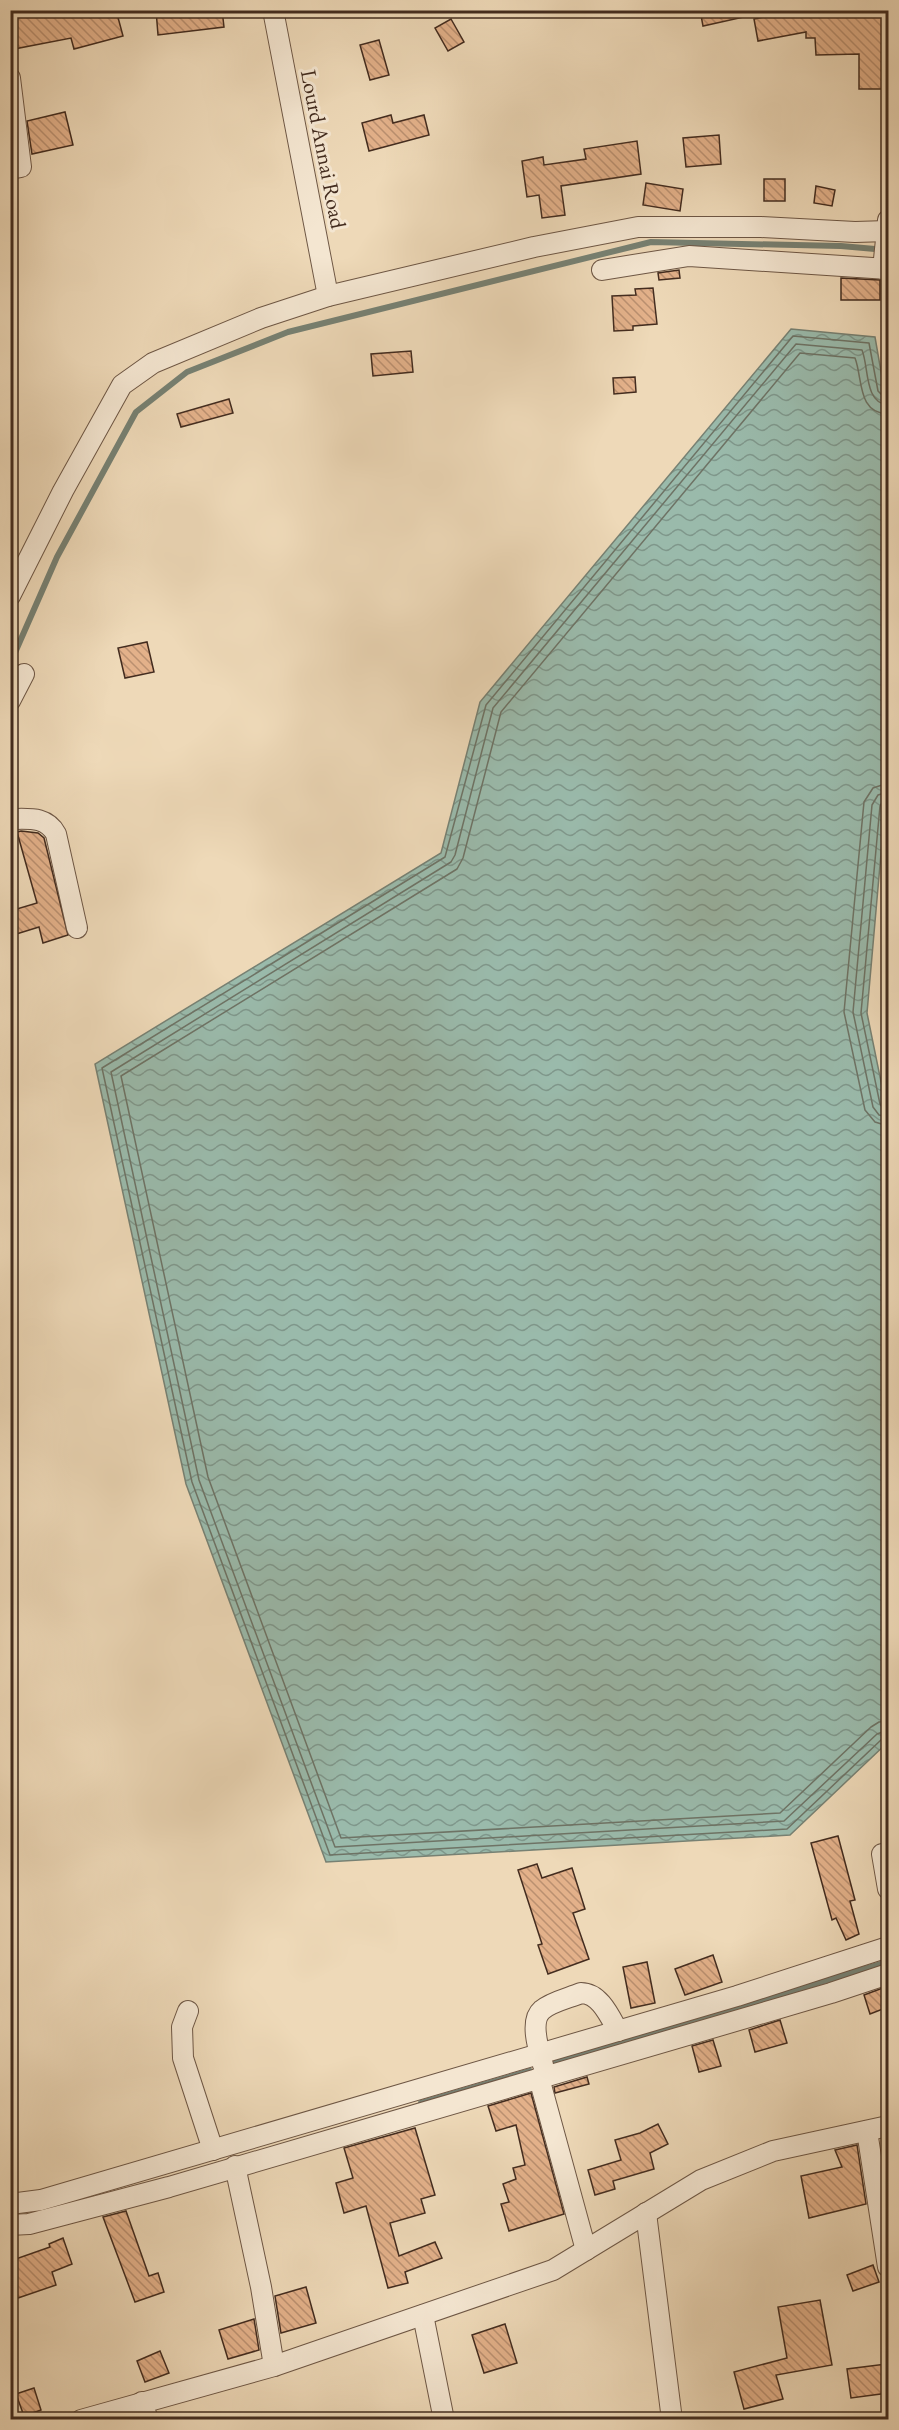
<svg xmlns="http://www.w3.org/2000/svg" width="899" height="2430" font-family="'EB Garamond',serif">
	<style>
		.water { fill: url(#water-waves); stroke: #778173; stroke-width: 1.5 }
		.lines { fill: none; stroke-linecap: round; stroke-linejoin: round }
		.shore { stroke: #6e7365; stroke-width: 1.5 }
		.stream { stroke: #778173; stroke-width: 6 }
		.building { fill: url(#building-back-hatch); stroke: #432c1f; stroke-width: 1.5 }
		.minor-casing { stroke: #6e5745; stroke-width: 22 }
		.minor { stroke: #f4e6d1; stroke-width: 20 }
		.labels { text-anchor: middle; stroke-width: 6; stroke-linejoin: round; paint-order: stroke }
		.street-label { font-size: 22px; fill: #432c1f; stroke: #f4e6d1 }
	</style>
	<defs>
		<pattern id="water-waves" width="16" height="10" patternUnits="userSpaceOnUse" patternTransform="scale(1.5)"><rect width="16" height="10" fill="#9abaab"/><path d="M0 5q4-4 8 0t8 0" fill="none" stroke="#7f978b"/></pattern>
		<pattern id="building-back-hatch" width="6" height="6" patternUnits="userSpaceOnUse" patternTransform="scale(1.5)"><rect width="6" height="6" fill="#e3b18a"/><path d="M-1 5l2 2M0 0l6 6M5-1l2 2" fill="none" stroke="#ba9070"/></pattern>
	</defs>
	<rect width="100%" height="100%" fill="#eed9b8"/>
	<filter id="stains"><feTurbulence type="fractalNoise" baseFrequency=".00333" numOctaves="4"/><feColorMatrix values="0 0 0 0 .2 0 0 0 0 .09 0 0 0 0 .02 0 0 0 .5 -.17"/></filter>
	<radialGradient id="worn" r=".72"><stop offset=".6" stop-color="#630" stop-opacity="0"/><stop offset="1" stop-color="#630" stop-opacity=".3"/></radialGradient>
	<polygon class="water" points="791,329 875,337 884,389 888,394 888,774 867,1013 888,1116 888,1742 790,1835 326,1862 186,1484 95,1064 441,853 480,702"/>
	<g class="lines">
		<g class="shore">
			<polyline points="888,397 883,396 878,391 869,343 793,336 486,705 445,857 102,1068 192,1482 330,1855 787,1829 882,1739 888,1738"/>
			<path d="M888,405C864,403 869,367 862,350L796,344L493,708L455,855L451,862L111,1072L199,1480L335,1847L784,1821L877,1734L888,1730"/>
			<path d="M888,414C857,413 863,379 855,358L800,353L501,712L463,858L457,869L121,1076L208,1477L341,1838L780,1813L871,1727L879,1722L888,1721"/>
			<polyline points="888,783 873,788 864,802 844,1012 865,1110 875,1122 888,1126"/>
			<polyline points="888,792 878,795 872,805 853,1012 873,1107 879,1115 888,1117"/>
			<polyline points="888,800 883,801 880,806 861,1013 880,1104 883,1108 888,1109"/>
		</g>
		<g class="stream">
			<polyline points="10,664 57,557 136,412 187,372 288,332 651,242 841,246 875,249"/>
			<polyline points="556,2062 887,1962"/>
			<polyline points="421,2103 530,2071"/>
		</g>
	</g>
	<g class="building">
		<polygon points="30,10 116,10 123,36 74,49 71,38 14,49 10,14"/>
		<polygon points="156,10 222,10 224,27 158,35"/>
		<polygon points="700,10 744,10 744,17 703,26"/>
		<polygon points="801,10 888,10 888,89 859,89 859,54 816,55 815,38 806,38 806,32 758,41 754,19"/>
		<polygon points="451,19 464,42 448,51 435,28"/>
		<polygon points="379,40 389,75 370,80 360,45"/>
		<polygon points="65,112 73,145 32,154 27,121"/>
		<polygon points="391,115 393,123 424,115 429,135 369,151 362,123"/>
		<polygon points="719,135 721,164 686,167 683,138"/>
		<polygon points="637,141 641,174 561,186 565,215 542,218 539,195 527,197 522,161 543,157 544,165 586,159 584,149"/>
		<rect x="764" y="179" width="21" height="22"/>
		<polygon points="646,183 683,189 680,211 643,205"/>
		<polygon points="816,186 835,190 832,206 814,203"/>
		<polygon points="679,270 680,278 659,280 658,273"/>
		<polygon points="841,278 880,280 880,300 841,300"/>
		<polygon points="653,288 657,324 633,326 633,330 614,331 612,296 636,295 635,289"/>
		<polygon points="411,351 413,372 373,376 371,354"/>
		<polygon points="635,377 636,392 614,394 613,378"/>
		<polygon points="229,399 233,413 181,427 177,414"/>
		<polygon points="147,642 154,672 125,678 118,648"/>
		<polygon points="21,831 38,833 44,838 68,935 43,943 39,927 10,936 10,911 37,903 17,832"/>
		<polygon points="838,1836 855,1900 850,1901 859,1934 846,1940 836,1918 832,1920 811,1843"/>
		<polygon points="537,1864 542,1878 572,1868 585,1909 573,1913 589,1959 548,1974 538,1945 542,1944 518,1870"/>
		<polygon points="713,1955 722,1982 685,1995 675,1969"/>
		<polygon points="647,1962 655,2003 631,2008 623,1967"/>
		<polygon points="888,1986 888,2007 870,2014 864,1995"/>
		<polygon points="780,2020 787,2043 755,2052 749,2030"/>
		<polygon points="713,2040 721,2066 699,2072 692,2046"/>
		<polygon points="587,2077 589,2084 555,2093 554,2087"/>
		<polygon points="531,2093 564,2214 509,2231 501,2204 509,2202 503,2184 516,2179 513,2168 525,2165 516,2125 496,2131 488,2106"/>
		<polygon points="658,2124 668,2144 650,2153 654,2169 613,2181 615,2189 595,2195 588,2170 621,2160 615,2140 640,2133"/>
		<polygon points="415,2128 435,2195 421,2199 425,2213 390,2223 399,2256 435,2242 442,2258 405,2272 408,2283 388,2288 366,2206 344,2213 336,2183 353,2178 344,2148"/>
		<polygon points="857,2145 866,2204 809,2218 801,2176 842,2167 835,2150"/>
		<polygon points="126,2211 149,2276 158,2273 164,2292 135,2302 103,2217"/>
		<polygon points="63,2238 72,2264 52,2272 56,2285 18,2298 10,2276 10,2261 50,2247 49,2244"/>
		<polygon points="873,2265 879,2282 853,2291 847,2275"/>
		<polygon points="306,2287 316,2323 281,2333 275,2296"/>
		<polygon points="820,2300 832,2365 776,2375 783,2399 744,2409 734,2372 787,2358 778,2307"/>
		<polygon points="254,2319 259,2350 228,2359 219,2330"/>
		<polygon points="505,2324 517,2363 484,2373 472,2335"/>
		<polygon points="160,2351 169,2373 145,2382 137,2361"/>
		<polygon points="886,2364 888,2393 851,2398 847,2369"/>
		<polygon points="34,2388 41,2410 24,2416 16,2394"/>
	</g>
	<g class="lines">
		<g class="minor-casing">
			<g id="minor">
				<polyline points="273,10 328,296"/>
				<polyline points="10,78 21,167 10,169"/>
				<polyline points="883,269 888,220"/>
				<polyline points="602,270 689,256 888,269"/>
				<polyline points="10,596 63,491 122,385 153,363 261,318 328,296 534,247 638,227 761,227 855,232 888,231"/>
				<polyline points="10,701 24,674"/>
				<path d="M10,819C29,819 46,816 56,834L77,928"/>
				<polyline points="882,1854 888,1889"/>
				<polyline points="188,2011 182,2027 183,2058 213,2150"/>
				<path d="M543,2065C539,2051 529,2021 542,2010C551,2002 569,1998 581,1993C600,1993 610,2017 618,2031"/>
				<polyline points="539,2078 586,2250"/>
				<polyline points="867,2131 888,2267"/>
				<polyline points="235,2166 261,2287 274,2366"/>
				<polyline points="10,2204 41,2200 737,1996 888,1947"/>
				<polyline points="646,2213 672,2420"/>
				<polyline points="10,2225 29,2224 169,2187 831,1993 888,1974"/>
				<polyline points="423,2315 444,2420"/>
				<polyline points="142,2402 148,2420"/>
				<polyline points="81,2420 274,2366 553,2270 701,2180 773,2151 888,2126"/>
			</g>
		</g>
		<use href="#minor" class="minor"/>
	</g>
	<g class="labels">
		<g class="street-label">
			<text transform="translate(324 149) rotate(79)" y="8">Lourd Annai Road</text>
		</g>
	</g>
	<rect width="899" height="2430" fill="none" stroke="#eed9b8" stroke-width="36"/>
	<rect x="12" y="12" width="875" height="2406" fill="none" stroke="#432c1f" stroke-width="3"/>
	<rect x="18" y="18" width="863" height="2394" fill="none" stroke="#432c1f" stroke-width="1.5"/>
	<rect width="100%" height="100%" filter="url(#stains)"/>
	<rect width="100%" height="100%" fill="url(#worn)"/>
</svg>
